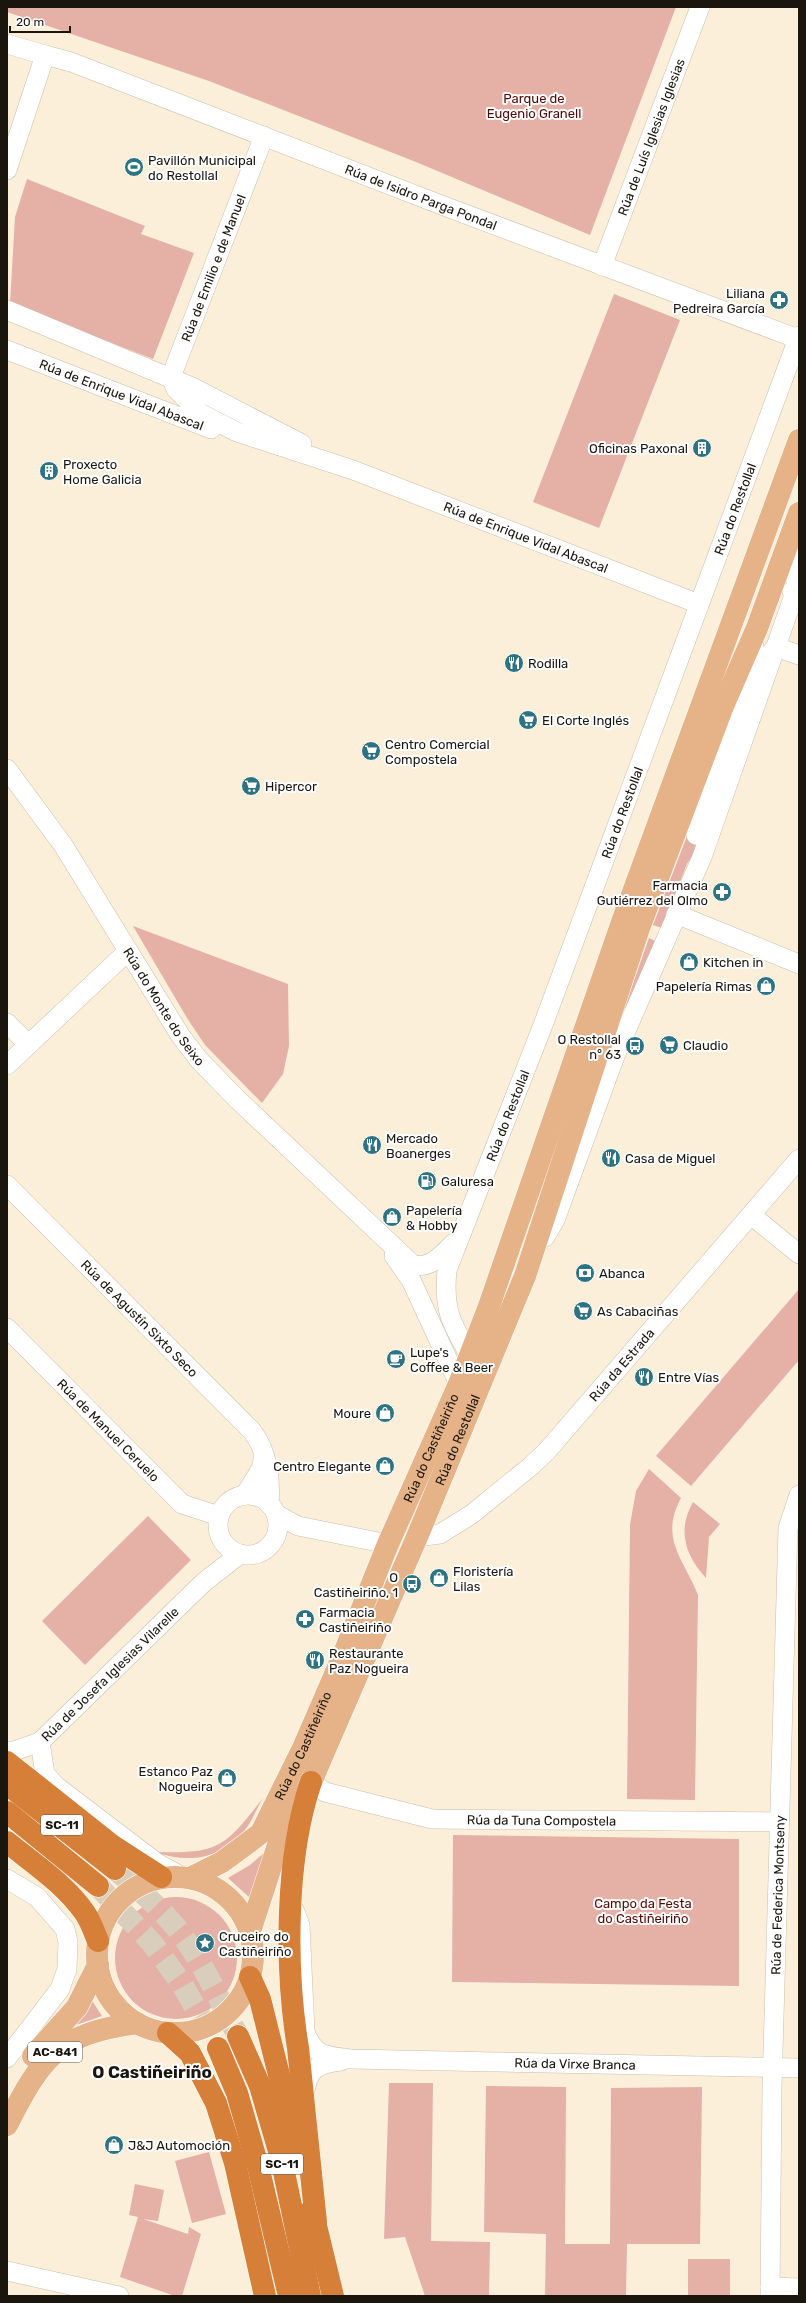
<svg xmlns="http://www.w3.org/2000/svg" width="806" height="2303" font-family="Rubik,sans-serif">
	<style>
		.green { fill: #e5b0a6 }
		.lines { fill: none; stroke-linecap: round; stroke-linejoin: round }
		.highway-tunnel { stroke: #d9cebb; stroke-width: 22; stroke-dasharray: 22 11; stroke-linecap: butt }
		.minor-casing { stroke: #cabfab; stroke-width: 20 }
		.major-casing { stroke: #fff; stroke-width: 23 }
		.highway-casing { stroke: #fff; stroke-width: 23 }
		.minor { stroke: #fff; stroke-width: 19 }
		.major { stroke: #e6b288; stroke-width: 22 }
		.highway { stroke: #d67f38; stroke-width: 22 }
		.labels { text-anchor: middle; stroke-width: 4; stroke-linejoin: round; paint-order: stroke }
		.shield { fill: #fefefe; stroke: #5e5c56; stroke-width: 1 }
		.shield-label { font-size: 12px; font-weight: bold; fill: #1a160e }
		.park-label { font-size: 13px; fill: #500b05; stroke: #fefefe }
		.street-label { font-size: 13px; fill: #1a160e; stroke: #fefefe }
		.poi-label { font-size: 13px; fill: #1a160e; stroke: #fefefe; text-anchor: start }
		.district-label { font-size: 17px; font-weight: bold; fill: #1a160e; stroke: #fefefe }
	</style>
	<rect width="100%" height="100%" fill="#fbefda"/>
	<g class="green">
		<polygon points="7,7 676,7 590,235 416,162 209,81 7,12"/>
		<polygon points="27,179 145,226 141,234 194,253 153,359 10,304 15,217"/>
		<polygon points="614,294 680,320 599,528 533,502"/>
		<polygon points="687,836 701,842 687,864 662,928 653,925"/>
		<polygon points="133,926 288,984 289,1046 283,1074 262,1103 205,1045 187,1018"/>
		<polygon points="649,938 657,942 625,1014 623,1012"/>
		<polygon points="799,1289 799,1360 691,1486 656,1456"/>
		<path d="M649,1469L681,1498C659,1539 684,1559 698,1595L695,1800L627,1799L630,1525L636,1491Z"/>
		<path d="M693,1502L720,1524L709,1537L706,1578C685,1555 677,1530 693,1502Z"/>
		<polygon points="148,1516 191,1560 85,1665 42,1621"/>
		<path d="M263,1798C257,1808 252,1821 245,1830C223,1859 188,1864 155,1852C219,1854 225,1847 263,1798Z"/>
		<polygon points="453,1835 739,1839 739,1986 452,1982"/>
		<polygon points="271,1847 250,1898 228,1878 250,1865"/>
		<circle cx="176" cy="1958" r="61"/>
		<polygon points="91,1999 102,2016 76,2025"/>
		<polygon points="389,2083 433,2083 431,2241 490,2242 489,2296 425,2296 405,2237 384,2239"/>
		<polygon points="486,2086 566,2087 565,2244 610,2244 611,2088 702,2087 700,2244 627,2244 626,2296 545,2296 546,2234 484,2232"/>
		<polygon points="209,2152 226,2214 192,2223 175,2161"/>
		<polygon points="135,2184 164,2190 158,2221 143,2219 188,2234 189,2227 201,2234 182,2296 175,2296 120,2277 138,2217 129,2215"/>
		<rect x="688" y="2259" width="42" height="37"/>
	</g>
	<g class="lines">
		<g class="highway-tunnel">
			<path d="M115,1869C141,1891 170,1916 189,1945C208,1974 223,2006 238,2036"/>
			<polyline points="98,1886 152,1943 182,1984 218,2048"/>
		</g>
		<g class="minor-casing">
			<g id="minor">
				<polyline points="7,44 45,55 7,170"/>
				<path id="s1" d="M45,55L71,62L444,206L798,339"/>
				<path id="s2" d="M602,266L700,7"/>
				<polyline points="7,310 192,387 302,444"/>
				<path id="s3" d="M7,350L211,429"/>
				<path id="s4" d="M171,377L176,389L200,413L237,432L353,470L699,604"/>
				<path id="s5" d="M171,377L264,136"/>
				<polyline points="789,540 797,588 792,591"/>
				<polyline points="768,656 776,647 799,655"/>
				<path id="s6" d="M7,769L63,845L180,1035L199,1060L237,1099L412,1264C430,1271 443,1253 455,1242"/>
				<polyline points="696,835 749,680 754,645"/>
				<polyline points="676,914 799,964"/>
				<polyline points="7,1023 28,1044"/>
				<polyline points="7,1065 128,951"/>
				<path id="s7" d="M7,1185L252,1431C268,1452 271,1478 269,1504"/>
				<polyline points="751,1215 799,1254"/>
				<polyline points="545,1237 555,1220 615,1056 702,857 799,581"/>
				<polyline points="394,1256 411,1280 459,1384"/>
				<path id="s8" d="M7,1328L182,1504L219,1516"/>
				<path id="s9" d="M470,1356C451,1323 443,1309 447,1270L543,1025L799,336"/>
				<polyline points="245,1495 261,1469 264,1456"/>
				<circle cx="248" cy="1525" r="30"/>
				<polyline points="276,1514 298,1526 388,1544"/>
				<path id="s10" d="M417,1537L440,1534L472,1514L531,1466L546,1452L799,1159"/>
				<polyline points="40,1742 45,1774 56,1786 157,1863 181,1876"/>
				<path id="s11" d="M7,1751H14L40,1742L204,1582L240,1554"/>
				<path id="s12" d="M311,1782L325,1792L432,1819L779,1822"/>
				<polyline points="7,1879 37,1897 65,1929 68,1942 67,1969 60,1989 7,2058"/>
				<path id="s13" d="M294,1909L300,1925L305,2032C315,2057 326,2056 351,2059L799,2068"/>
				<path d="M304,2096C308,2069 315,2064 341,2061"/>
				<polyline points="7,2271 119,2296"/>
				<polyline points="770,2287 799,2288"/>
				<path id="s14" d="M770,2296L772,2087L788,1528L799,1495"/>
			</g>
		</g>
		<g class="major-casing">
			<g id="major">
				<path id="s15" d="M192,1877L222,1862L261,1833L303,1748L342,1658L388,1544L459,1384L488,1309L622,922L799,440"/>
				<circle cx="175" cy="1955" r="78"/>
				<path id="s16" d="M249,1934L281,1836L311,1782L417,1537L525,1276L639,928L723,706L757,628L799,513"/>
				<polyline points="33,2056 77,2007 98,1965"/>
				<path d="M7,2125C42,2056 58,2034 137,2023"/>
			</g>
		</g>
		<g class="highway-casing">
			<g id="highway">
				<polyline points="7,1762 113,1846 161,1877"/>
				<path d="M311,1782C285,1858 285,1969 298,2048L316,2222"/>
				<polyline points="7,1784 115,1869"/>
				<polyline points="7,1812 98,1886"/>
				<path d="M7,1842C34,1864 65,1884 85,1913C91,1922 94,1932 98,1941"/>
				<polyline points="250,1977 260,1999 297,2147"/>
				<polyline points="168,2033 190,2053 216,2103 235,2163 265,2296"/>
				<polyline points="238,2036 260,2086 281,2158 310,2296"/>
				<polyline points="218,2048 237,2093 258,2166 289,2296"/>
				<polyline points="312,2209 333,2296"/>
			</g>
		</g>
		<use href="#minor" class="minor"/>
		<use href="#major" class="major"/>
		<use href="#highway" class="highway"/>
	</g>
	<defs>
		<g id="stadium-disc" transform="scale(1)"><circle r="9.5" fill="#2d7381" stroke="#fefefe"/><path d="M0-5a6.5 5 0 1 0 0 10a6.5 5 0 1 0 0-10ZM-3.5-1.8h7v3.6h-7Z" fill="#fff"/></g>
		<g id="pharmacy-disc" transform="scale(1)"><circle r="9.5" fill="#2d7381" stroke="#fefefe"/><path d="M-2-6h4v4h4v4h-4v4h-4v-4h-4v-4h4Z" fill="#fff"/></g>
		<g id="building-disc" transform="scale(1)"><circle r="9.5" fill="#2d7381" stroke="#fefefe"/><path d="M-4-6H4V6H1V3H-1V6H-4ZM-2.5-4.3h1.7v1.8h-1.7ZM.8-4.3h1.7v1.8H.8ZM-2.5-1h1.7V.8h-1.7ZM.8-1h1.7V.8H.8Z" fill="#fff"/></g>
		<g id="restaurant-disc" transform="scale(1)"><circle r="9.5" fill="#2d7381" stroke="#fefefe"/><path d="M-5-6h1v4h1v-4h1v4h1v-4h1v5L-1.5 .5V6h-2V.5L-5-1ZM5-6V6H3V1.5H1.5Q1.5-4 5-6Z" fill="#fff"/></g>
		<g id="supermarket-disc" transform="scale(1)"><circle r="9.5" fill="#2d7381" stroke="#fefefe"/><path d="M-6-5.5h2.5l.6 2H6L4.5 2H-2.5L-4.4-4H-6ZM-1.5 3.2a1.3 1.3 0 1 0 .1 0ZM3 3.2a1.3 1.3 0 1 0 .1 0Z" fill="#fff"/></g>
		<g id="shop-disc" transform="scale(1)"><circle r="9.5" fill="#2d7381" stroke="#fefefe"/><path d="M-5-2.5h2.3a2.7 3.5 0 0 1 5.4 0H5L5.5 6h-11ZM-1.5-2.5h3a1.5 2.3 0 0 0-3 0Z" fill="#fff"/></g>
		<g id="bus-disc" transform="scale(1)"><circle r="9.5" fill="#2d7381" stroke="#fefefe"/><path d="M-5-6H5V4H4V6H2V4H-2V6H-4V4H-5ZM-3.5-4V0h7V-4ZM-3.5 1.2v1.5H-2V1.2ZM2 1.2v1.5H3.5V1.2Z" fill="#fff"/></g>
		<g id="fuel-disc" transform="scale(1)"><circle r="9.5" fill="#2d7381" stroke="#fefefe"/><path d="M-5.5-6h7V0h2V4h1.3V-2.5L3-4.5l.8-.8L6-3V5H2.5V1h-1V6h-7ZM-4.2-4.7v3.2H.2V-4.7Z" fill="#fff"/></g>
		<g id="bank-disc" transform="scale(1)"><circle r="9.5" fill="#2d7381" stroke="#fefefe"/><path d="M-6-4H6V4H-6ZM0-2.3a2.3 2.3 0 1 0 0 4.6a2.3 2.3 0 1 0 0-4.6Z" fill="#fff"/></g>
		<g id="cafe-disc" transform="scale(1)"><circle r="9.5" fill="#2d7381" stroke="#fefefe"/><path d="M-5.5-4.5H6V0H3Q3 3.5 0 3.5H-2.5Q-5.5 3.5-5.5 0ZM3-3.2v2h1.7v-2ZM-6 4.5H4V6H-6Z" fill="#fff"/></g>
		<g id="sight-disc" transform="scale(1)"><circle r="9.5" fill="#2d7381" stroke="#fefefe"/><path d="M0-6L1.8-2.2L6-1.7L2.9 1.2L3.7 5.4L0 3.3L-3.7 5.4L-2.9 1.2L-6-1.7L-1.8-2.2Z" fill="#fff"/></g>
	</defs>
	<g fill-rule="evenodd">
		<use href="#stadium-disc" x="134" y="167"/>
		<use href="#pharmacy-disc" x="779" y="300"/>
		<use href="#building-disc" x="702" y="448"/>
		<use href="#building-disc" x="49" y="471"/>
		<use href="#restaurant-disc" x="514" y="663"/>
		<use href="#supermarket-disc" x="528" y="720"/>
		<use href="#supermarket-disc" x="371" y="751"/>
		<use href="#supermarket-disc" x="251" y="786"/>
		<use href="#pharmacy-disc" x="722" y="892"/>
		<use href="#shop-disc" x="689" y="962"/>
		<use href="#shop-disc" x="766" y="986"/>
		<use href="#supermarket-disc" x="669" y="1045"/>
		<use href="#bus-disc" x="635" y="1046"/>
		<use href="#restaurant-disc" x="372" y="1145"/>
		<use href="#restaurant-disc" x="611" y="1158"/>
		<use href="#fuel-disc" x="427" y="1181"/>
		<use href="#shop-disc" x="392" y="1217"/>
		<use href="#bank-disc" x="585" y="1273"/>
		<use href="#supermarket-disc" x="583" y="1311"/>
		<use href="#cafe-disc" x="396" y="1359"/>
		<use href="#restaurant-disc" x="644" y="1377"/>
		<use href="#shop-disc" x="385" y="1413"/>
		<use href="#shop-disc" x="385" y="1466"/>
		<use href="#shop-disc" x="439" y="1578"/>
		<use href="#bus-disc" x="412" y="1584"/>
		<use href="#pharmacy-disc" x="305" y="1619"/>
		<use href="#restaurant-disc" x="315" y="1660"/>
		<use href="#shop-disc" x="227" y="1778"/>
		<use href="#sight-disc" x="205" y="1943"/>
		<use href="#shop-disc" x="114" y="2145"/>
	</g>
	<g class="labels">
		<g class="shield">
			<rect x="41" y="1815" width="42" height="20" rx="3"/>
			<rect x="28" y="2042" width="54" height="20" rx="3"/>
			<rect x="261" y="2154" width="42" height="20" rx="3"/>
		</g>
		<g class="shield-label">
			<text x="62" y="1829">SC-11</text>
			<text x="55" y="2056">AC-841</text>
			<text x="282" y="2168">SC-11</text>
		</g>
		<g class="park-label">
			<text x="534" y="103">Parque de<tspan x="534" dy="15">Eugenio Granell</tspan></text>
			<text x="643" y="1908">Campo da Festa<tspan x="643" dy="15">do Castiñeiriño</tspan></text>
		</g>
		<g class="street-label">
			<text dy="5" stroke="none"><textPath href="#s2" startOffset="138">Rúa de Luís Iglesias Iglesias</textPath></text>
			<text dy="5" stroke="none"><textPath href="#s1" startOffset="402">Rúa de Isidro Parga Pondal</textPath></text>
			<text dy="5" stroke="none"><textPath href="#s5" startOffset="117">Rúa de Emilio e de Manuel</textPath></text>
			<text dy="5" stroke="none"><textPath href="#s3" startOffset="123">Rúa de Enrique Vidal Abascal</textPath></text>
			<text dy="5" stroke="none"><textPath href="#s9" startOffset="905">Rúa do Restollal</textPath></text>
			<text dy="5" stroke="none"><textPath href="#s4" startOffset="396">Rúa de Enrique Vidal Abascal</textPath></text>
			<text dy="5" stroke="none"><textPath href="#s9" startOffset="581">Rúa do Restollal</textPath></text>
			<text dy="5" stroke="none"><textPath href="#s6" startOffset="285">Rúa do Monte do Seixo</textPath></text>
			<text dy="5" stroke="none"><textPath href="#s9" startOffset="257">Rúa do Restollal</textPath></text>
			<text dy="5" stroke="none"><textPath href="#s7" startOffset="188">Rúa de Agustín Sixto Seco</textPath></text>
			<text dy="5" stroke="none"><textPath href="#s10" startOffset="273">Rúa da Estrada</textPath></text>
			<text dy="5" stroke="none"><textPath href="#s8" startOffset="144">Rúa de Manuel Ceruelo</textPath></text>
			<text dy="5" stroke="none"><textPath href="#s16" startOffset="537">Rúa do Restollal</textPath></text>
			<text dy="5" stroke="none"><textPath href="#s15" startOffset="503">Rúa do Castiñeiriño</textPath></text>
			<text dy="5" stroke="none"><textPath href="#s11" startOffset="132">Rúa de Josefa Iglesias Vilarelle</textPath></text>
			<text dy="5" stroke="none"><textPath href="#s15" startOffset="179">Rúa do Castiñeiriño</textPath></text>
			<text dy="5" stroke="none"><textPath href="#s12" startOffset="237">Rúa da Tuna Compostela</textPath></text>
			<text dy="5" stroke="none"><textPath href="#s14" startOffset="401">Rúa de Federica Montseny</textPath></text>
			<text dy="5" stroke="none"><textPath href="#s13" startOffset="406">Rúa da Virxe Branca</textPath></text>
		</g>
		<g class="poi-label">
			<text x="148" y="165">Pavillón Municipal<tspan x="148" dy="15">do Restollal</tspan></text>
			<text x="765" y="298" text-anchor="end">Liliana<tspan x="765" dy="15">Pedreira García</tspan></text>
			<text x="688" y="453" text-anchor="end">Oficinas Paxonal</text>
			<text x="63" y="469">Proxecto<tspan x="63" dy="15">Home Galicia</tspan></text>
			<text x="528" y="668">Rodilla</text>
			<text x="542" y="725">El Corte Inglés</text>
			<text x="385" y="749">Centro Comercial<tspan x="385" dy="15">Compostela</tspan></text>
			<text x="265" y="791">Hipercor</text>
			<text x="708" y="890" text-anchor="end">Farmacia<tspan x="708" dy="15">Gutiérrez del Olmo</tspan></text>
			<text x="703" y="967">Kitchen in</text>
			<text x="752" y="991" text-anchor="end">Papelería Rimas</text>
			<text x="621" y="1044" text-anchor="end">O Restollal<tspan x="621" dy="15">n° 63</tspan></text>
			<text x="683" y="1050">Claudio</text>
			<text x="386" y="1143">Mercado<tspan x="386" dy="15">Boanerges</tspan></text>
			<text x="625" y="1163">Casa de Miguel</text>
			<text x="441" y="1186">Galuresa</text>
			<text x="406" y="1215">Papelería<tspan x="406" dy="15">&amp; Hobby</tspan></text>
			<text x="599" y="1278">Abanca</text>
			<text x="597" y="1316">As Cabaciñas</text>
			<text x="410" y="1357">Lupe's<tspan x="410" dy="15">Coffee &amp; Beer</tspan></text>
			<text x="658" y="1382">Entre Vías</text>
			<text x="371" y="1418" text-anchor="end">Moure</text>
			<text x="371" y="1471" text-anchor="end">Centro Elegante</text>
			<text x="453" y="1576">Floristería<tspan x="453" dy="15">Lilas</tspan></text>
			<text x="398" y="1582" text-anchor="end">O<tspan x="398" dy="15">Castiñeiriño, 1</tspan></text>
			<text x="319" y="1617">Farmacia<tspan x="319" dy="15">Castiñeiriño</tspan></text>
			<text x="329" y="1658">Restaurante<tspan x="329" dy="15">Paz Nogueira</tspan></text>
			<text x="213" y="1776" text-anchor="end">Estanco Paz<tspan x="213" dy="15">Nogueira</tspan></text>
			<text x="219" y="1941">Cruceiro do<tspan x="219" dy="15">Castiñeiriño</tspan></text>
			<text x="128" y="2150">J&amp;J Automoción</text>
		</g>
		<g class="district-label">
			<text x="152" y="2078">O Castiñeiriño</text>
		</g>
	</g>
	<rect width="806" height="2303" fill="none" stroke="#1a160e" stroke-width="16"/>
	<path d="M10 26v6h60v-6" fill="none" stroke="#1a160e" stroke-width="2"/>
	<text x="16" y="26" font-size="12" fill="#1a160e" stroke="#fefefe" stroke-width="3" paint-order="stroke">20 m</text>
</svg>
